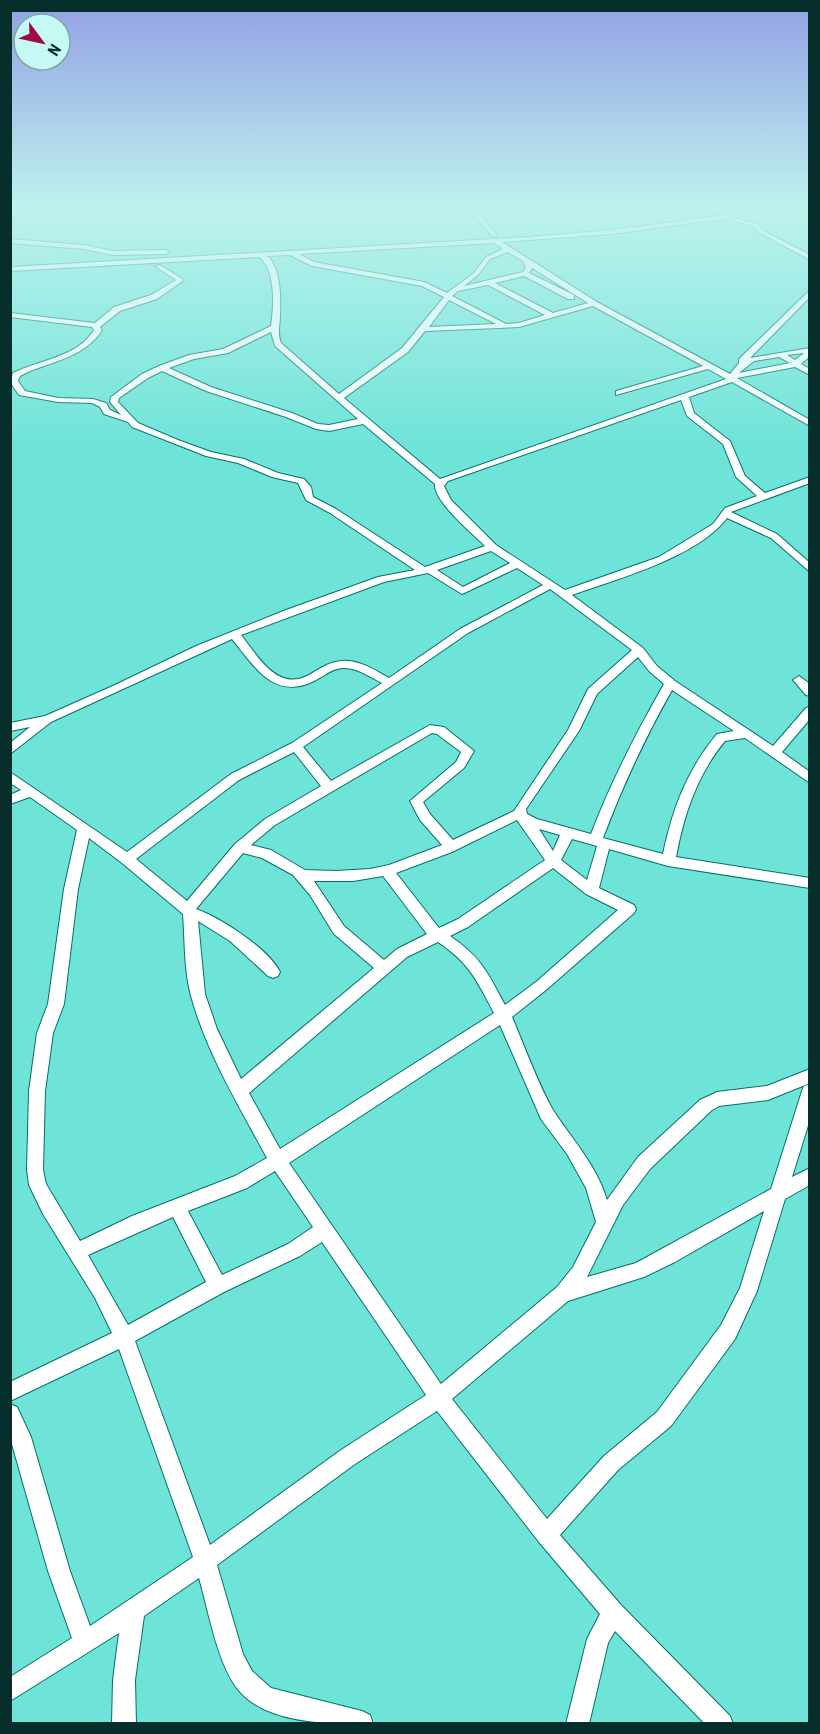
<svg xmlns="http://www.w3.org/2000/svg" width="820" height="1734" font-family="'Roboto Condensed',sans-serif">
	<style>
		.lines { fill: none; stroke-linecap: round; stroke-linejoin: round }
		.minor-casing { stroke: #02716a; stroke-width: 2 }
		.minor { fill: #fff; fill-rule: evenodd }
	</style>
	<rect width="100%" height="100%" fill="#6ee3d8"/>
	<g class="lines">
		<g class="minor-casing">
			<g id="minor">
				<polygon points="466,206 473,206 496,234 496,236 492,236"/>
				<path d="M792,206L810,207L612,234L502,242L597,302L730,374L739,363V359L810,290V297L750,358L810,348V356L801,364L810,369V375L795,367L737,378L810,420V426L732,382L689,397L694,413L730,441L745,476L765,493L810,477V483L731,512L777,534L810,563V572L771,538L727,518C698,557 617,579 572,595L643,648L657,666L675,681L773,746L806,708L810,707V719L782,752L810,772V783L745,738L725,741C697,775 684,814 676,857L810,878V888L668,866L609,849L599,888L634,905L636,909L634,913L546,990L512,1017C524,1045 538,1084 553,1110C573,1141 596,1164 607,1200L638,1157L700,1100L717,1092L767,1086L810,1069V1083L768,1100L719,1106L712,1110L650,1169L623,1205L587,1277L636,1263L771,1189L802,1091L804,1086L810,1084V1119L792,1177L810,1168V1185L785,1199L757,1291L735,1339L671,1426L618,1470L560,1535L621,1605L730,1716L733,1724H705L615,1631L608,1643L589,1724H566L587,1639L600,1614L539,1542L437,1411L355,1464L217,1565L243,1654L252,1671L271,1688L362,1711L370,1715L373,1724C331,1724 263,1725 236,1687C217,1661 208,1609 199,1578L144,1616L135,1680L136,1724H112L113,1680L119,1633L10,1701V1677L72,1638L48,1571L10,1437V1404L17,1407L31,1437L70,1571L90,1626L193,1557L119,1349L10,1401V1382L112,1333L95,1298L43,1214L29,1185L27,1170L29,1091L37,1033L48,1004L64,889L77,830L30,797L10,804V795L21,790L10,783V772L127,852L231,774L292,743L382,683C370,677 356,667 343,668C332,668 323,677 314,681C274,701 254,666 232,639L51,722L10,754V743L30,727L10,731V723L45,716L115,685L196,646L286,610L378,577L415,570L330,513L306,500L298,483L272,477L238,463L206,456L132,427L128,422L104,414L100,407L92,403L58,402L19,395L10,382L13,373C39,360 78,357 94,330L92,327L10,317V313L95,323L114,307L151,295L176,280L155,266L160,265L184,280L157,299L120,311L100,327L102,330C86,356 55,361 28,372L20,376L18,381L25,391L58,398L93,399L106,403L110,410L121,415L110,402L111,397L142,374L159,366L189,355L223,349L271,326C274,306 276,270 259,257L10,271V267L529,237L612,230ZM494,243L503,249L486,257L474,273L447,293L424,282L314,262L299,254ZM508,252L524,262L526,268L523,272L464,286L478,275L490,259ZM290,255L312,266L422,286L444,297L402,348L339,394L281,343C277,333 280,326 280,315C281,299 281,267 267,256ZM532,268L588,303L553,313L495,283L524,276L568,299H574V295L529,273ZM488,285L545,315L519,323L506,324L452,296L458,291ZM449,300L496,324L429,327ZM593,306L703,366L616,391V395L708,369L726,379L440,479L344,398L408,352L425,331L519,327ZM271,332L275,346L358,419L329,425L318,424L292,413L211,387L169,368L194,359L228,353ZM804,353L795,360L787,355ZM779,357L790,363L739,373L754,361ZM162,371L206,391L286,417L316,429L329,431L363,424L435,484C433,501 473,534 485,546L425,567L336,509L313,497L311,487L304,479L278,473L244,459L211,452L178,440L138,423L118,402L119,398L148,378ZM681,400L687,416L723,444L736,477L757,496L725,508L713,524L659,557L565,590L496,545L451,500L444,486L448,481ZM491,551L510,563L463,587L437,570ZM517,568L543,585L460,629L389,678C375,670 358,659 341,661C328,662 318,670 307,676C277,691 257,655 241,635L384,582L428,573L462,594ZM550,589L632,650L588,689L568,730L514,811L453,840L430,814L423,802L464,768L474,751L444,727L430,725L331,781L303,747L468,633ZM638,657L649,671L664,684C636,733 611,782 591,834L537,819L527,814L526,809L579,731L597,694ZM672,690L734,731L717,734C687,770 672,810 663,854L603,838C622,787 645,738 672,690ZM432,733L437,734L461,752L456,762L410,801L420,820L442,845L389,865L370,869L336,871L305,870L271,850L251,845L275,825ZM294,752L321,786L265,819L235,844L187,901L136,859L239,780ZM517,820L545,860L458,919L439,928L396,873L452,852ZM539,829L560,835L553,851ZM89,838L122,863L183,914C185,941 184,970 191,996C207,1054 239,1106 267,1158L235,1176L132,1216L80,1241L46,1184L43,1170L45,1091L53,1033L64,1004L78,889ZM572,839L597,846L587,880L561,860ZM243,853L262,858L293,875L310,895L334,934L374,968L241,1079L217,1029L205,994L198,921L230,941L268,976L273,978L278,976L280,972C269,949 221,918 196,909ZM553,868L586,894L618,910L536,982L505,1005C488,973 481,957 450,936L468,927ZM383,876L427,934L397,949L384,960L344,926L314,881H353ZM438,942C470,964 476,979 494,1013L280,1149L249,1093L407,957ZM500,1025L541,1119L567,1154L586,1188L596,1222L573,1267L557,1287L441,1384L289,1163ZM275,1171L313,1227L288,1244L222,1275L188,1211L247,1188ZM764,1211L740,1288L721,1325L657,1412L604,1456L547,1519L452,1399L568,1301L644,1277L675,1262ZM173,1217L206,1282L128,1325L88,1255ZM322,1242L426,1395L341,1450L210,1545L135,1341L224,1292L300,1256Z"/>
				<polygon points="735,218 757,224 764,231 810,255 810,260 760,233 753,226 733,221"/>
				<polygon points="10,239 84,245 113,251 166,250 169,252 166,254 113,255 84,249 10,243"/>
				<polygon points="799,676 810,684 810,696 806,695 793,680"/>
			</g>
		</g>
		<use href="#minor" class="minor"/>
	</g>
	<linearGradient id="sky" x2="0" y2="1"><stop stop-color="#93a0e4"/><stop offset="0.46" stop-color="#bef2ed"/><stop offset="1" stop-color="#bef2ed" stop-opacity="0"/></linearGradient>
	<rect width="820" height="449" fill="url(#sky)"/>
	<rect width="820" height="1734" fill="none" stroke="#062e2b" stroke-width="24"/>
	<g transform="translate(42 42) rotate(123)"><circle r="28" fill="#c5f9f3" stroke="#79a8a3" stroke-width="1.5"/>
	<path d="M0-4.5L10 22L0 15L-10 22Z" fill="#a20846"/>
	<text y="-9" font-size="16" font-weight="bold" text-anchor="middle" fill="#062e2b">N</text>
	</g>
</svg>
